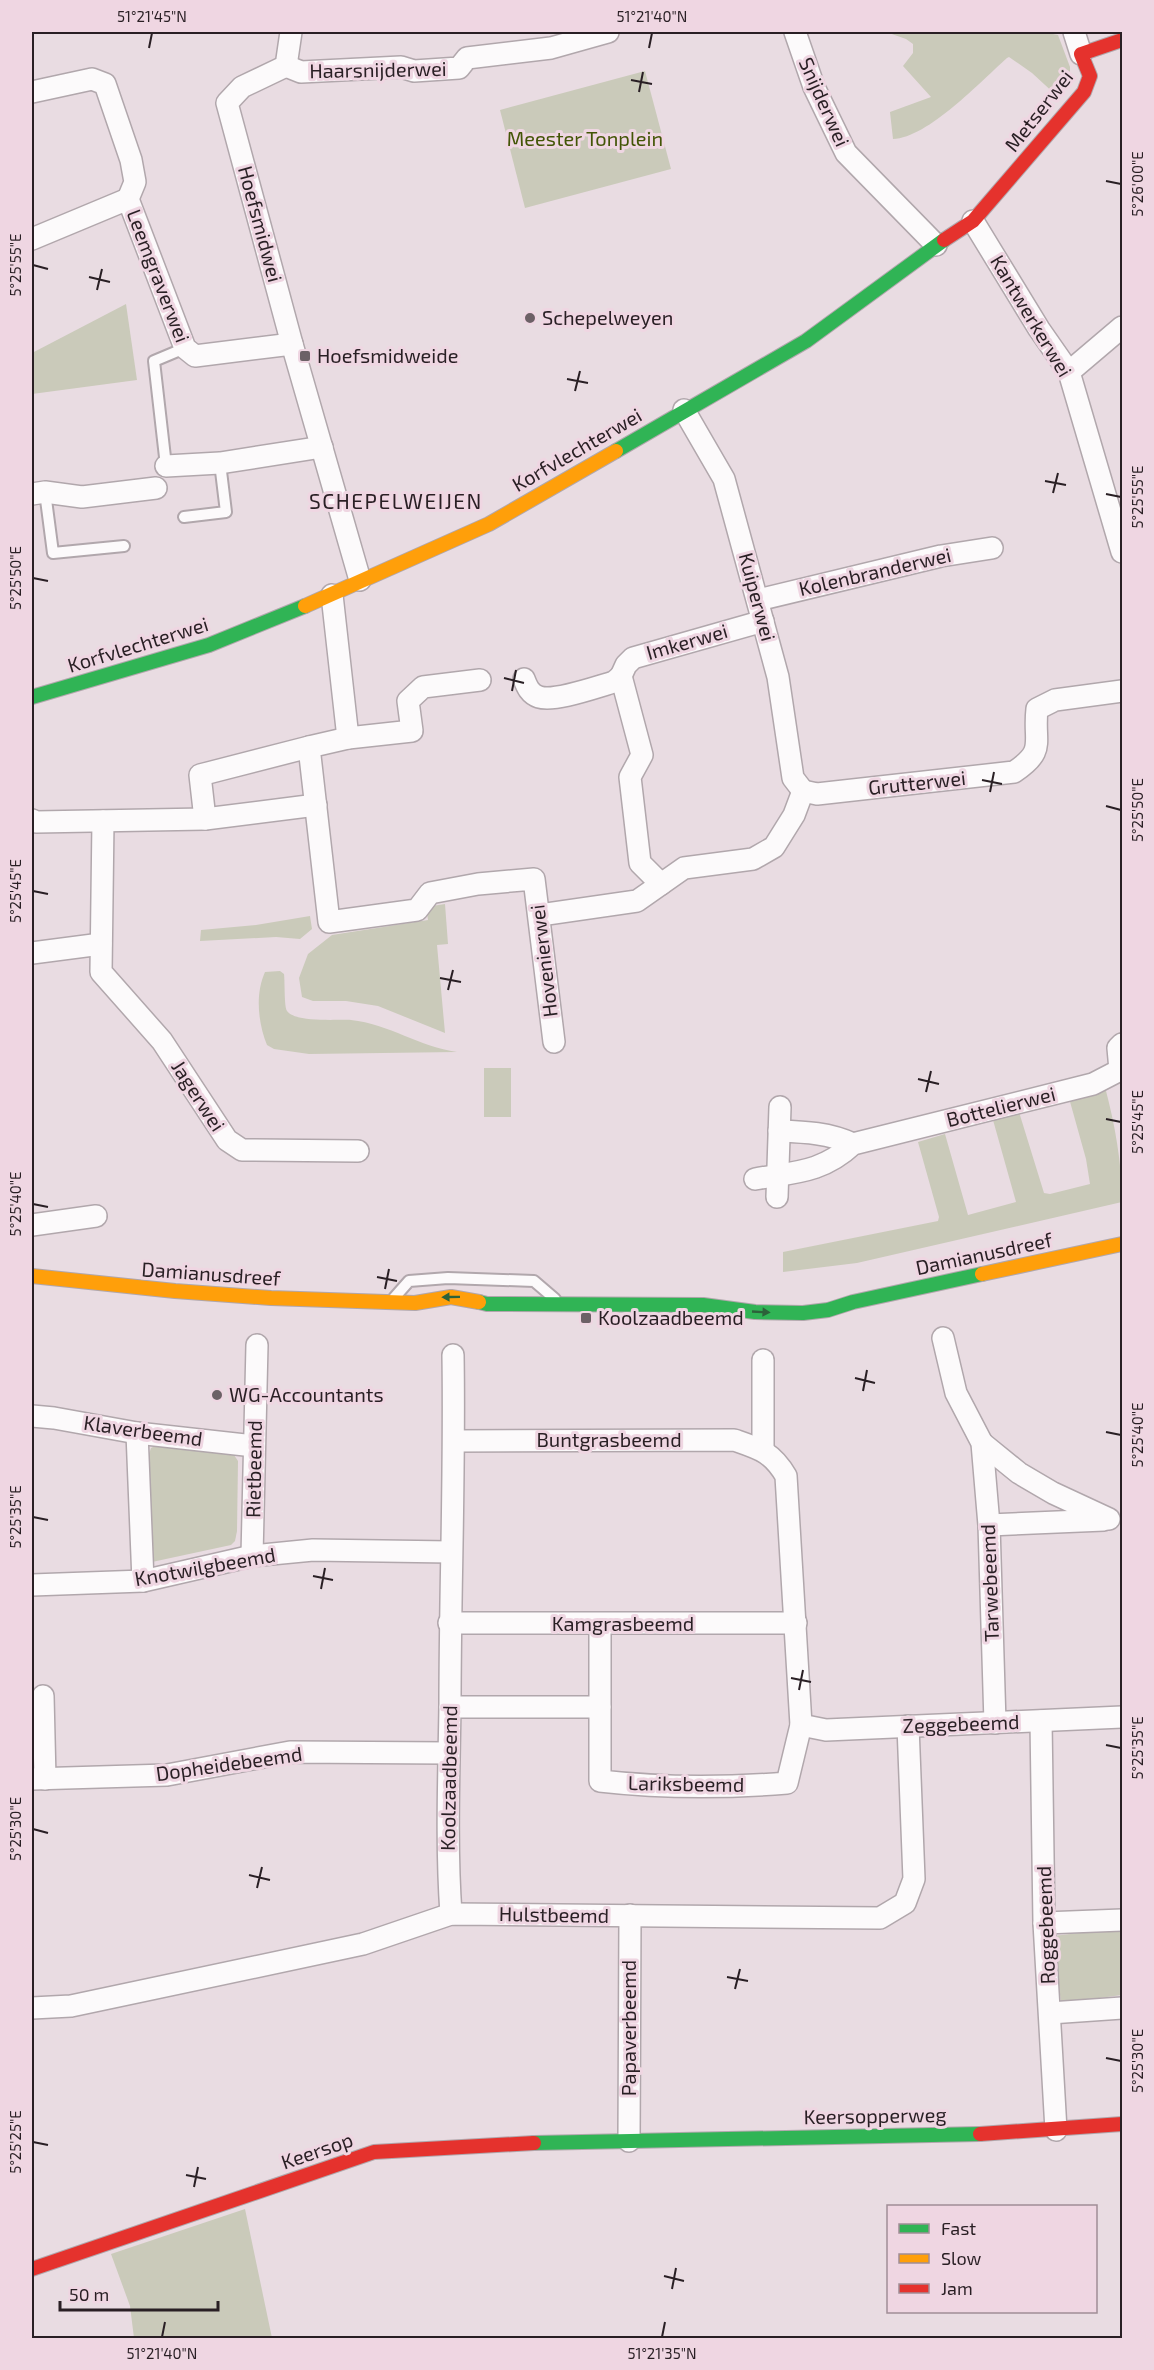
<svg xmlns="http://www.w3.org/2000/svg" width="1154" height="2370" font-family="'Exo 2',sans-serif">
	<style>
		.green { fill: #cacaba }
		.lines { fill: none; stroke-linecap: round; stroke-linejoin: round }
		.lane-casing { stroke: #b1a7ac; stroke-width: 14 }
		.street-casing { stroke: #b1a7ac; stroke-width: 24 }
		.fast-casing { stroke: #b1a7ac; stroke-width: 16 }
		.slow-casing { stroke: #b1a7ac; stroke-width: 16 }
		.jam-casing { stroke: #b1a7ac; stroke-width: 16 }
		.lane { stroke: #fcfafb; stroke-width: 10 }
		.street { stroke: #fcfafb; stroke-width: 21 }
		.fast { stroke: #30b455; stroke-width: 14 }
		.slow { stroke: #ff9f0a; stroke-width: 14 }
		.jam { stroke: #e5322d; stroke-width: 14 }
		.oneway { fill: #2c623a }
		.ticks { fill: none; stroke: #291f24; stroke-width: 2 }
		.poi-dot { fill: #6c6166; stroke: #efd6e2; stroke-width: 2 }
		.labels { text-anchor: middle; stroke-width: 6; stroke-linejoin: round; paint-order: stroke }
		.street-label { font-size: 20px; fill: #291f24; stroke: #efd6e2 }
		.park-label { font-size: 20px; fill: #435506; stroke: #efd6e2 }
		.poi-label { font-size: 20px; fill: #291f24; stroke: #efd6e2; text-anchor: start }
		.neighbourhood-label { font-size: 21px; letter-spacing: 1.5px; fill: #291f24; stroke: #efd6e2 }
		.neatline { fill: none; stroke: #291f24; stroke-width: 2 }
		.ticks-label { font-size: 15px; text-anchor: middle; fill: #291f24 }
	</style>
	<rect width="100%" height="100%" fill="#e9dce2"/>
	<g class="green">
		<path d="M886,32H1043L1058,35L1070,67V80L1057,96L1032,73L1009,57L1007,58C981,81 928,138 893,139L890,112L931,97L903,66L913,53V44L906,39Z"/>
		<polygon points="645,71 671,169 525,208 500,110"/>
		<polygon points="126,304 137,380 32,394 32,353"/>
		<polygon points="445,904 448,944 437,945 445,1033 378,1006 346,1001 313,1001 302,997 299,978 308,954 332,935 428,920 426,907"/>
		<polygon points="310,916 312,929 300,939 276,937 200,941 201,930 256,925"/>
		<path d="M280,971L284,974C285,982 284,1006 287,1011C296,1023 337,1019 351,1020C389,1024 420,1047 457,1052L309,1054L274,1049L267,1045C258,1023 255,994 265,972Z"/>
		<rect x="484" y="1068" width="27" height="49"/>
		<path d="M1105,1087C1115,1125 1122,1163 1122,1202L857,1263L783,1272V1252L938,1221L939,1217L918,1142L945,1134L968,1215L1016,1202L993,1120L1019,1112L1044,1193L1050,1194L1090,1184L1086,1159L1069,1098Z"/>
		<polygon points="159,1444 224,1451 234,1455 238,1461 237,1531 235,1541 231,1545 152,1562 147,1460 151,1448"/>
		<polygon points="1122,1928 1122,1995 1061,2003 1053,1936"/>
		<polygon points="245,2209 272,2338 134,2338 130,2306 111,2254"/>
	</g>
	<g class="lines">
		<g class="lane-casing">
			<g id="lane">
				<polyline points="166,466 154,361 185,348"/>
				<polyline points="45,492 53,553 124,546"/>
				<polyline points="184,517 226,512 220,463"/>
				<polyline points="394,1298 409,1281 448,1278 534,1281 555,1299"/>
			</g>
		</g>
		<g class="street-casing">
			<g id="street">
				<polyline points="291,32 286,66 242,87 227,103 292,344 360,580"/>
				<polyline points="795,32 814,87 846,153 936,245"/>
				<polyline points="1074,32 1081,54"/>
				<polyline points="286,66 301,72 401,67 414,71 459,68 467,58 551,48 608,32"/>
				<polyline points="32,92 92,79 105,84 131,160 135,182 128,199"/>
				<polyline points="973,221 1039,329 1069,372 1122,552"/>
				<polyline points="32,239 128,199 185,348 195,356 292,344"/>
				<polyline points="1069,372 1122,327"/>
				<polyline points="684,410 724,479 778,677 793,778 803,791"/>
				<polyline points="166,466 220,463 322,447"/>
				<polyline points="32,494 45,492 82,497 156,488"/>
				<polyline points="332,595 348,738 412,731 408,701 423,687 480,680"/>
				<polyline points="758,600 941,556 992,548"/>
				<polyline points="621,676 626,665 633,658 763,621"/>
				<path d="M524,679C527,687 530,694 539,697C555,702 596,687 614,682L621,676L642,755L630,777L640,863L661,884"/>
				<polyline points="348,738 309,747 329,922 417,910 430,893 478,884 534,879 554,1042"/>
				<path d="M803,791L817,794L1014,772C1047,750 1033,743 1037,709L1055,700L1122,691"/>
				<polyline points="205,819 200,775 309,747"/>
				<polyline points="32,820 36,822 205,819 316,805"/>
				<polyline points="103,821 101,972 162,1041 227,1140 242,1150 358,1151"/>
				<polyline points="540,915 637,901 684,868 753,859 774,847 794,815 803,791"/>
				<polyline points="32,953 101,944"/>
				<path d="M779,1131C806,1132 829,1133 853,1144"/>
				<path d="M755,1179C794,1172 822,1173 853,1144L1093,1084L1120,1070L1118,1048L1122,1044"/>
				<polyline points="777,1197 780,1107"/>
				<polyline points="32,1225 96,1216"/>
				<polyline points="943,1338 956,1393 982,1443 989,1525 995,1723"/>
				<polyline points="763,1360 763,1450"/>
				<polyline points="32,1416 54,1418 137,1433 254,1446"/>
				<polyline points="137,1433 143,1581"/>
				<path d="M454,1441L734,1440C760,1449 772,1452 786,1476L801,1725L787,1783C725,1788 661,1788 600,1781V1624"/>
				<polyline points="982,1443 1019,1473 1053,1493 1109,1519"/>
				<polyline points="989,1525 1104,1520"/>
				<polyline points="252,1556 257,1345"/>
				<polyline points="32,1585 143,1581 252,1556 313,1550 451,1552"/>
				<polyline points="449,1623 796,1623"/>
				<polyline points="43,1696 45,1779"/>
				<polyline points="450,1707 600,1707"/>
				<polyline points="1041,1721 1044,1923 1056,2130"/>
				<polyline points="801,1725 826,1730 1122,1717"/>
				<polyline points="32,1779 167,1775 290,1752 448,1753"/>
				<path d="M451,1914C446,1844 449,1774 450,1705C450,1588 455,1472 453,1355"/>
				<polyline points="1044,1923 1122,1920"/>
				<polyline points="32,2008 71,2006 363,1944 451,1914 880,1918 905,1903 914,1879 908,1726"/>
				<polyline points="1050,2013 1122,2008"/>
				<polyline points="629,2141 630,1915"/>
			</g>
		</g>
		<g class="fast-casing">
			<g id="fast">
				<polyline points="616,451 806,341 944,240"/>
				<polyline points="32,697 209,645 305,606"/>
				<polyline points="479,1302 487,1304 703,1305 755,1312 803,1313 828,1310 853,1302 982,1274"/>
				<polyline points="534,2143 980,2134"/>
			</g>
		</g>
		<g class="slow-casing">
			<g id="slow">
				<polyline points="305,606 489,524 616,451"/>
				<polyline points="982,1274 1122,1244"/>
				<polyline points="32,1276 175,1291 271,1298 415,1303 451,1297 479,1302"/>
			</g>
		</g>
		<g class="jam-casing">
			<g id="jam">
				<polyline points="944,240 973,221 1084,92 1090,76 1081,54 1122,40"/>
				<polyline points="980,2134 1122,2124"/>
				<polyline points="32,2269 374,2152 534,2143"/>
			</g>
		</g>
		<use href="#lane" class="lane"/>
		<use href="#street" class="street"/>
		<use href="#fast" class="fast"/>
		<use href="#slow" class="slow"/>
		<use href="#jam" class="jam"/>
	</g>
	<defs><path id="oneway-solid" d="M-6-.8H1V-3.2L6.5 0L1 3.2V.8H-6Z" transform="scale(1.5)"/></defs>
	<g class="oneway">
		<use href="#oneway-solid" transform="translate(451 1297) rotate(179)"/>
		<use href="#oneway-solid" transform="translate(761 1312) rotate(3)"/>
	</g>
	<path class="ticks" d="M149,48L152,33M649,48L652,33M631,80L652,84M639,92L643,72M1106,181L1121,184M33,265L48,269M89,277L110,282M97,290L102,269M567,379L588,383M575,391L580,371M1045,481L1066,485M1053,493L1058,473M1106,494L1121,497M33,578L48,581M504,678L524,683M512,691L516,670M982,780L1002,784M990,792L994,772M1106,806L1121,810M33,891L48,894M440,978L461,982M448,990L453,970M918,1079L939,1084M926,1092L931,1071M1106,1119L1121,1122M33,1204L48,1207M377,1277L397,1281M385,1289L389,1269M855,1378L875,1383M863,1391L867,1370M1106,1432L1121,1435M33,1517L48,1520M313,1576L333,1580M321,1589L325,1568M791,1678L811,1682M799,1690L803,1670M1106,1745L1121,1748M33,1829L48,1833M249,1875L270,1880M257,1888L262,1867M727,1977L748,1981M735,1989L740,1969M1106,2058L1121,2061M33,2142L48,2145M186,2175L206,2179M194,2187L198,2167M664,2276L684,2281M672,2289L676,2268M162,2337L165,2322M662,2337L665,2322"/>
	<g class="poi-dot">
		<circle cx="530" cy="318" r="6"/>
		<rect x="299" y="350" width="12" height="12" rx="3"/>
		<rect x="580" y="1312" width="12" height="12" rx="3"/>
		<circle cx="217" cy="1395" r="6"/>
	</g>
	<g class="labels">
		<g class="street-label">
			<text transform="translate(378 70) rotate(-1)" y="7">Haarsnijderwei</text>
			<text transform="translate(824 102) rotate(66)" y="7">Snijderwei</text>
			<text transform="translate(1039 111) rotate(-52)" y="7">Metserwei</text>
			<text transform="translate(260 224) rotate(75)" y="7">Hoefsmidwei</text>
			<text transform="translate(158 276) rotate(69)" y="7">Leemgraverwei</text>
			<text transform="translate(1031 316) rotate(59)" y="7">Kantwerkerwei</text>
			<text transform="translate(577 450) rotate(-30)" y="7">Korfvlechterwei</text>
			<text transform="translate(875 572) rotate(-13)" y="7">Kolenbranderwei</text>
			<text transform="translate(757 597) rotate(75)" y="7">Kuiperwei</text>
			<text transform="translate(687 642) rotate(-16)" y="7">Imkerwei</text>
			<text transform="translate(138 645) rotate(-17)" y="7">Korfvlechterwei</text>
			<text transform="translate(917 783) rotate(-6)" y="7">Grutterwei</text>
			<text transform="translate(544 961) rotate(-97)" y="7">Hovenierwei</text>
			<text transform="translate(198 1096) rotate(57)" y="7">Jagerwei</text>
			<text transform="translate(1001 1107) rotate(-14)" y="7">Bottelierwei</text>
			<text transform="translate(984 1254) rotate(-12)" y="7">Damianusdreef</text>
			<text transform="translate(211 1274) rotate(4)" y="7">Damianusdreef</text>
			<text transform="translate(143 1431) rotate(8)" y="7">Klaverbeemd</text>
			<text x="609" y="1447">Buntgrasbeemd</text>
			<text transform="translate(254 1469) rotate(-89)" y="7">Rietbeemd</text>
			<text transform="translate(205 1567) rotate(-10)" y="7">Knotwilgbeemd</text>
			<text transform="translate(990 1583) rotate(-92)" y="7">Tarwebeemd</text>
			<text x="623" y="1631">Kamgrasbeemd</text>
			<text transform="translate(961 1724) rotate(-2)" y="7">Zeggebeemd</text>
			<text transform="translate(229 1764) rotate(-8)" y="7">Dopheidebeemd</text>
			<text transform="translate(449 1778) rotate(-89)" y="7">Koolzaadbeemd</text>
			<text transform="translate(686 1784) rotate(1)" y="7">Lariksbeemd</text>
			<text transform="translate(554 1915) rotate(1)" y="7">Hulstbeemd</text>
			<text transform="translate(1046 1925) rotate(-92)" y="7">Roggebeemd</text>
			<text transform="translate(629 2028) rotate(-90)" y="7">Papaverbeemd</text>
			<text transform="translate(875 2116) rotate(-1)" y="7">Keersopperweg</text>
			<text transform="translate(317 2151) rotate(-19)" y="7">Keersop</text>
		</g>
		<g class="park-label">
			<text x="585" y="146">Meester Tonplein</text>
		</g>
		<g class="poi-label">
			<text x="542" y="325">Schepelweyen</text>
			<text x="317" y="363">Hoefsmidweide</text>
			<text x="598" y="1325">Koolzaadbeemd</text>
			<text x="229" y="1402">WG-Accountants</text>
		</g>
		<g class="neighbourhood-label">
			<text x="396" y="509">SCHEPELWEIJEN</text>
		</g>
	</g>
	<rect width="1154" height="2370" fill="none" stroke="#efd6e2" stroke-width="66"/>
	<rect x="887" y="2205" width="210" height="108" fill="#efd6e2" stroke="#a08d96" stroke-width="1.5"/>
	<rect x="899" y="2224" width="30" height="9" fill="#30b455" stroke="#a08d96" stroke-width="1.5"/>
	<text x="941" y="2235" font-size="18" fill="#291f24">Fast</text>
	<rect x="899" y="2254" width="30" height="9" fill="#ff9f0a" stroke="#a08d96" stroke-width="1.5"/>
	<text x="941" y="2265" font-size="18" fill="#291f24">Slow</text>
	<rect x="899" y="2284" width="30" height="9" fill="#e5322d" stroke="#a08d96" stroke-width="1.5"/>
	<text x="941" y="2295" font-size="18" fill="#291f24">Jam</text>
	<path d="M60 2301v9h158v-9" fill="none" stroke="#291f24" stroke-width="3"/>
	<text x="69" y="2301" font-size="18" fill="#291f24" stroke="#efd6e2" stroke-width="4.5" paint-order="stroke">50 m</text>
	<rect x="33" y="33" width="1088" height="2304" class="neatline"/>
	<g class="ticks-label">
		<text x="152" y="22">51°21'45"N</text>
		<text x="652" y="22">51°21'40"N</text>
		<text transform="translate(1138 184) rotate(-90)" y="5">5°26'00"E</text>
		<text transform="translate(16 265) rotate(-90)" y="5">5°25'55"E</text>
		<text transform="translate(1138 497) rotate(-90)" y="5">5°25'55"E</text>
		<text transform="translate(16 578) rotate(-90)" y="5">5°25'50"E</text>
		<text transform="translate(1138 810) rotate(-90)" y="5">5°25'50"E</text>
		<text transform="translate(16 891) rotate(-90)" y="5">5°25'45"E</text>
		<text transform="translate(1138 1122) rotate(-90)" y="5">5°25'45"E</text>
		<text transform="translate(16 1204) rotate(-90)" y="5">5°25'40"E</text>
		<text transform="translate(1138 1435) rotate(-90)" y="5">5°25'40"E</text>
		<text transform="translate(16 1517) rotate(-90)" y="5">5°25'35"E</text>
		<text transform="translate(1138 1748) rotate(-90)" y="5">5°25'35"E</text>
		<text transform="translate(16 1829) rotate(-90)" y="5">5°25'30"E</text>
		<text transform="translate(1138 2061) rotate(-90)" y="5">5°25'30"E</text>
		<text transform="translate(16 2142) rotate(-90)" y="5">5°25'25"E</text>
		<text x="162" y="2359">51°21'40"N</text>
		<text x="662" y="2359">51°21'35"N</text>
	</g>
</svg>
